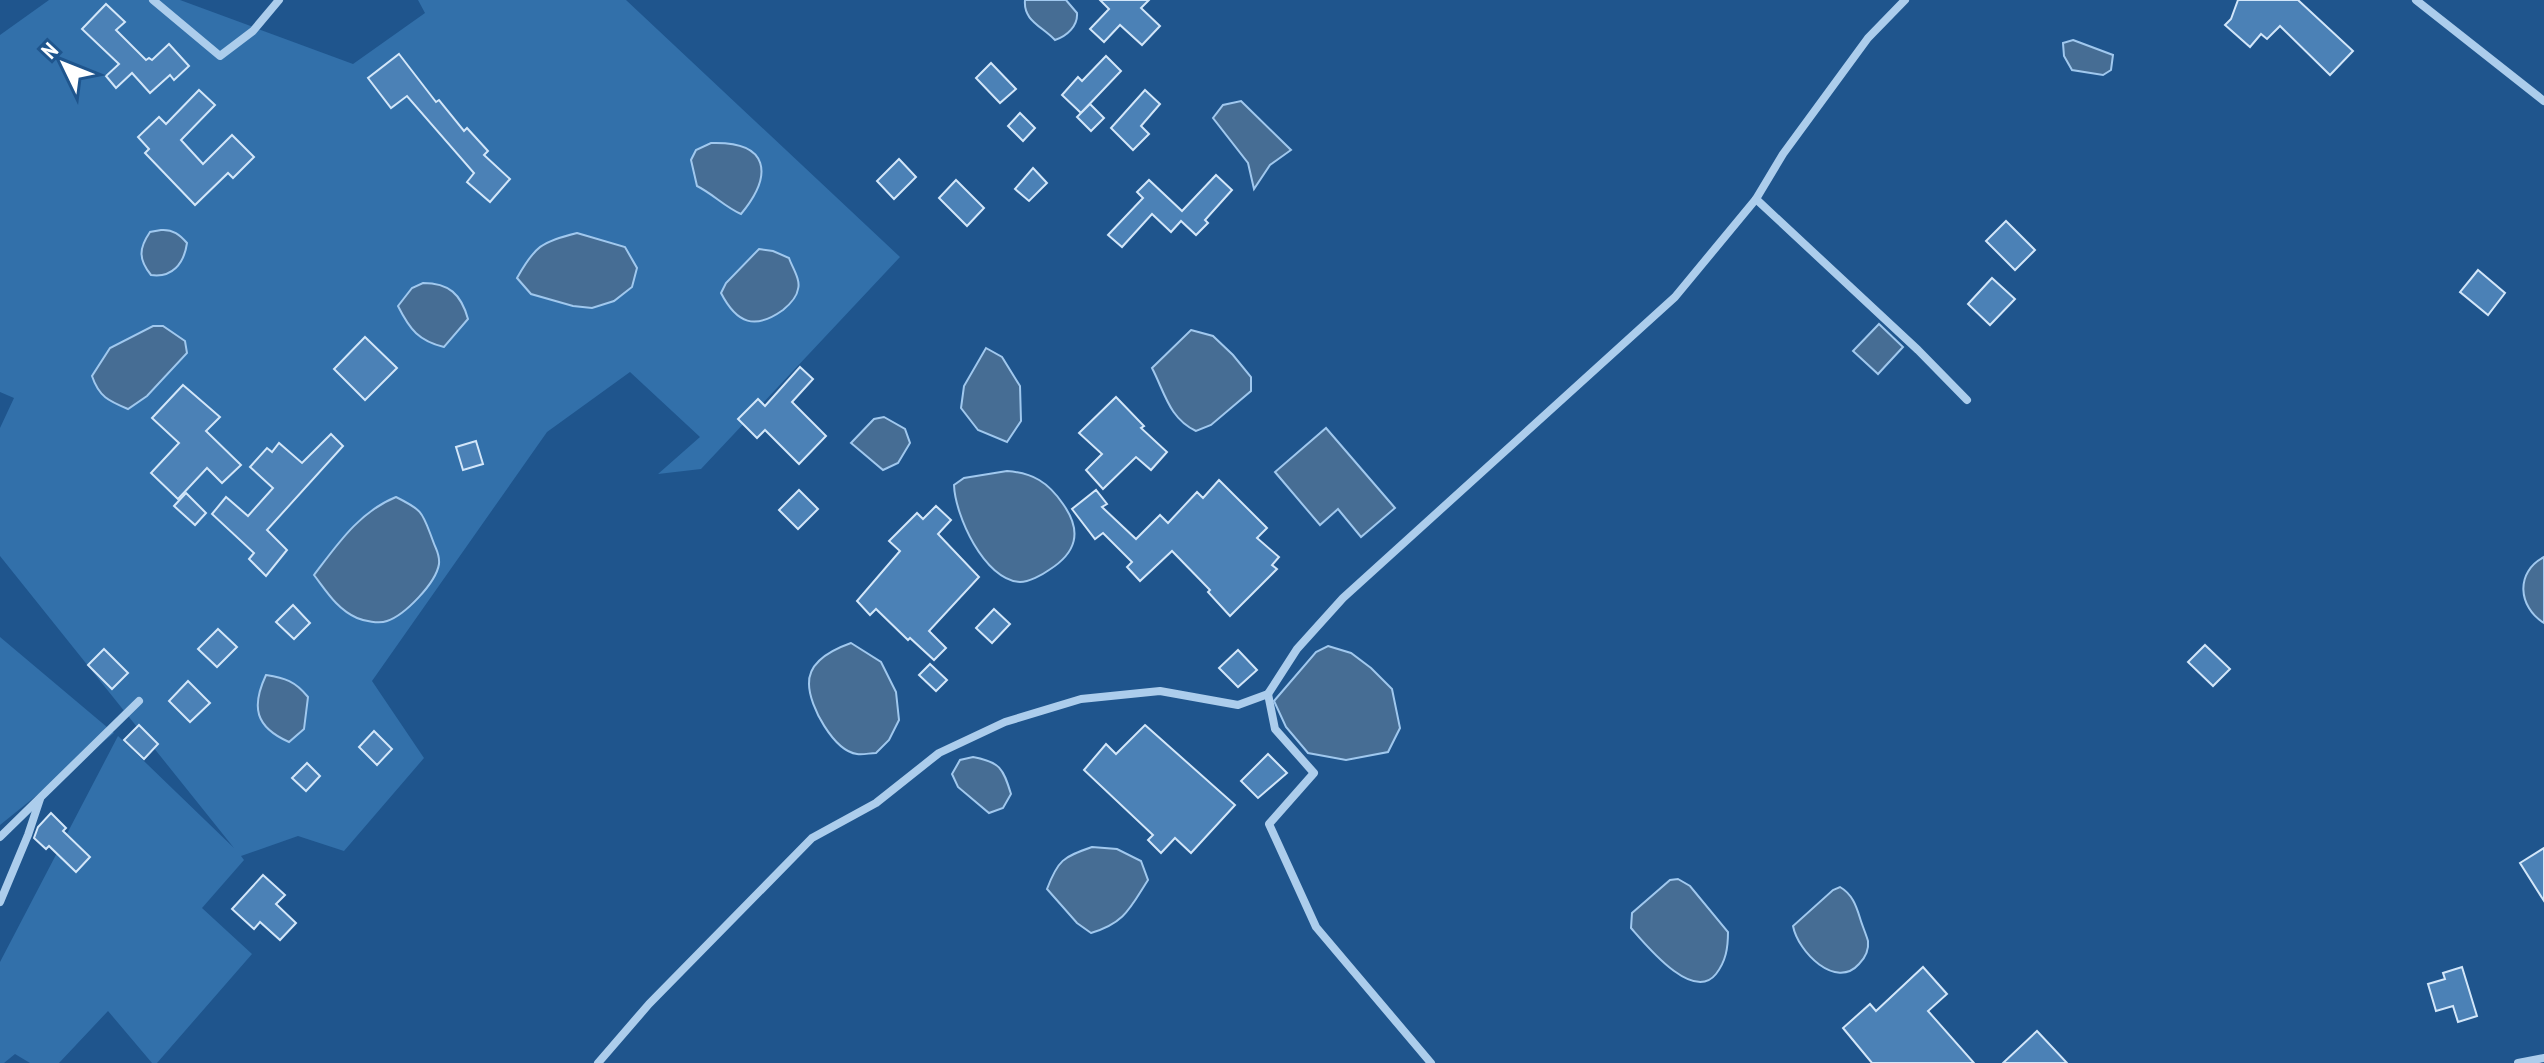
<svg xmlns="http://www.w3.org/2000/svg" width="2544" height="1063" font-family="'PT Sans Narrow',sans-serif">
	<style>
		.green { fill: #3270aa }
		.water { fill: #466d94; stroke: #a0c8ee; stroke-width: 2 }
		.building { fill: #4b81b6; stroke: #d2e6f9; stroke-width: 2 }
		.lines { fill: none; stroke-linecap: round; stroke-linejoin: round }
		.street { stroke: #accdec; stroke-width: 8 }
	</style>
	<rect width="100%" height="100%" fill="#1f558d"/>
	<g class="green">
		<polygon points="49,0 180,0 353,64 425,13 418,0 626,0 900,257 701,469 658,474 700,437 630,372 547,432 372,681 424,758 344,851 298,836 241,856 244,860 202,908 252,954 157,1063 152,1063 108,1011 59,1063 30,1063 15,1054 4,1063 0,1063 0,962 118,736 234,848 0,556 0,428 14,398 0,392 0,35"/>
		<polygon points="0,637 114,733 0,825"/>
	</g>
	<g class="water">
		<path d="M1025,0H1066L1077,13C1078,26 1067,36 1055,40C1042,26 1023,21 1025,0Z"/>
		<polygon points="2073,40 2113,55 2111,70 2103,75 2072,70 2064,56 2063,43"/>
		<polygon points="1241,101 1291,150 1270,165 1254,189 1248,163 1213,118 1223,105"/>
		<path d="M711,143C769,141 774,174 741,214C725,207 713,194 697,186L691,160L696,150Z"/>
		<path d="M161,230C173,229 180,235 187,243C184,264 172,278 151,275C138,259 139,248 150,232Z"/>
		<path d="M577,233L625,247L637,268L632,287L614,301L592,308L573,306L531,294L517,278C535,246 541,242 577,233Z"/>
		<path d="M759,249L773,251L789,258C792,267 801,280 798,289C797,297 789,305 783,310C755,330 737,324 721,293L726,283Z"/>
		<path d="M423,283C449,283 461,294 468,319L444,347C419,341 410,330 398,306L412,288Z"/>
		<polygon points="1879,324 1903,347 1878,374 1853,351"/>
		<path d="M153,326H163L185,341L187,353L147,396L128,409C109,401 99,397 92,376L110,348Z"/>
		<path d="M1191,330L1213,336L1233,355L1251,377V391L1211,425L1196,431C1169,418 1165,393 1152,368Z"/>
		<polygon points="986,348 1002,357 1020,386 1021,421 1007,442 978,430 961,408 964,386"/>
		<polygon points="884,417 905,429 910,443 898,463 883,470 851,443 874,419"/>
		<polygon points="1326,428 1395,508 1361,537 1338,509 1320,525 1275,472"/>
		<path d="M1007,471C1033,473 1048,482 1063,504C1083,532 1076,553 1049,570C1042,575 1029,582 1020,582C984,580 955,515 954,485L964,478Z"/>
		<path d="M396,497C424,511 422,512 433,541C436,550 440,554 439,564C436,583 405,615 387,621C379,624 364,621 357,618C337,609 327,592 314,575C337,545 359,512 396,497Z"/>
		<path d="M2544,557V623C2518,607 2515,572 2544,557Z"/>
		<path d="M851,643L881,662L896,692L899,720L889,740L876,753C870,753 863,755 857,754C834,751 809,706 809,684C808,661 834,649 851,643Z"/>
		<polygon points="1328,646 1351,653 1371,668 1392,689 1400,728 1388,752 1346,760 1308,753 1286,727 1274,701 1316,652"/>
		<path d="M266,675C285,678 295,681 308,697L304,729L289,742C255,727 251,707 266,675Z"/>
		<path d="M973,757C1000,762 1003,768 1011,794L1003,808L989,813L958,787L952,774L960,760Z"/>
		<path d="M1092,847L1117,849L1141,861L1148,880C1130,908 1125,923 1091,933L1077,923L1047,889C1058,860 1063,857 1092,847Z"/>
		<path d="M1678,879L1690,886L1728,932C1728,948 1726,961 1716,974C1693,1003 1646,945 1631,928L1632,913L1670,880Z"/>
		<path d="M1840,887C1852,894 1856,905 1860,918C1862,925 1866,934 1868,941C1869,950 1865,958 1859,964C1836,990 1798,952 1793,926L1833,890Z"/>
	</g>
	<g class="building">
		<polygon points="1100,0 1149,0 1141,8 1160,26 1142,45 1120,25 1104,42 1090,29 1109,9"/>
		<polygon points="2238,0 2298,0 2353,51 2330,75 2280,26 2267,39 2261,34 2250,47 2225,25 2231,19"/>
		<polygon points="106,4 125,22 116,30 146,60 149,58 152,60 169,44 189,66 174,80 170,75 150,93 132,73 116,88 106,76 119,64 82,29"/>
		<polygon points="399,54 436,102 439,100 464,131 467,128 488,151 484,155 510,179 490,202 467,182 474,173 407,96 391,108 368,78"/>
		<polygon points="1106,56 1121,71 1081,113 1062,95 1078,77 1082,81"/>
		<polygon points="991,63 1016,89 1000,103 976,78"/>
		<polygon points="199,90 215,105 181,140 203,164 232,135 254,157 233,178 228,173 195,205 145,153 149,149 138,137 159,117 166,124"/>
		<polygon points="1145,90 1160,104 1141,126 1149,134 1133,150 1111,128"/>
		<polygon points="1090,104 1104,118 1091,131 1077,117"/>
		<polygon points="1020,113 1035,128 1023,141 1008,126"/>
		<polygon points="899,159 916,177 894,199 877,181"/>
		<polygon points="1033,168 1047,183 1029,201 1015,189"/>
		<polygon points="1216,175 1232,190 1205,220 1208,223 1196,235 1181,221 1171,232 1152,214 1122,247 1108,235 1143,198 1137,192 1149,180 1182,211"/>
		<polygon points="956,180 984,208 967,226 939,198"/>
		<polygon points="2006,221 2035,250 2015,270 1986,241"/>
		<polygon points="2478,270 2505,293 2488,315 2460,292"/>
		<polygon points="1992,278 2015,299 1990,325 1968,304"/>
		<polygon points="365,337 397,368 365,400 334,369"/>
		<polygon points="800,367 813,379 792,402 826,436 799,464 765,430 757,438 738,419 758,399 765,406"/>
		<polygon points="183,385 220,417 206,431 241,465 222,483 207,468 178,499 151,473 179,443 152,418"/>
		<polygon points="1116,397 1144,426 1141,428 1167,452 1151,470 1136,457 1103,489 1086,470 1102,454 1079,433"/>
		<polygon points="331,434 343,446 267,530 287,550 266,576 249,559 254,553 212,514 226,497 248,516 273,488 250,467 267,448 272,452 279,443 302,463"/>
		<polygon points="476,441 483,464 463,470 456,447"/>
		<polygon points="1219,480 1267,528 1257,538 1279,557 1272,565 1277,569 1230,616 1208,592 1210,590 1172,551 1140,581 1127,567 1132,562 1103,533 1095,539 1072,509 1096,490 1107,504 1102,507 1136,539 1160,515 1168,523 1197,492 1203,498"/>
		<polygon points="799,490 818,509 798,529 779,510"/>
		<polygon points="186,493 206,513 195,525 174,506"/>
		<polygon points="936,506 951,520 938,534 979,577 929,631 946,648 934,660 910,638 908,640 876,609 870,615 857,601 900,551 889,541 917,513 923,519"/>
		<polygon points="293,605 310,623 294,639 276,622"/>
		<polygon points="994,609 1010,624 992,643 976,628"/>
		<polygon points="218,629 237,647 217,667 198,649"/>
		<polygon points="2205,645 2230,669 2213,686 2188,662"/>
		<polygon points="104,649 128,673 112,689 88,665"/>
		<polygon points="1238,650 1257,670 1238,687 1219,668"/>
		<polygon points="930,664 947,680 936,691 919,675"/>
		<polygon points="188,681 210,703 190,722 169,701"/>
		<polygon points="139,725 158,744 144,759 124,740"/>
		<polygon points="1145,725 1235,805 1191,853 1175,838 1161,853 1148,840 1153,835 1084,770 1106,744 1116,754"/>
		<polygon points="374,731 392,749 377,765 359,747"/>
		<polygon points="1268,754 1287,773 1258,798 1241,781"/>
		<polygon points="307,763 320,776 306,791 292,778"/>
		<polygon points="51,813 66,828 63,831 90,857 76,872 49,846 46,849 34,838 38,827"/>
		<polygon points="2544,848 2544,901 2520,863"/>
		<polygon points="263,875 285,895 276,904 296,923 280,940 260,922 254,929 232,909"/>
		<polygon points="1923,967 1947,994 1928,1011 1974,1063 1872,1063 1843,1028 1870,1004 1876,1011"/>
		<polygon points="2462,967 2477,1016 2458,1022 2453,1006 2436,1011 2428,984 2445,979 2443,973"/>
		<polygon points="2037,1031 2067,1063 2003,1063"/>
	</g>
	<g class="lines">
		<g class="street">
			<polyline points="153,0 220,56 253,31 279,0"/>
			<polyline points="2416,0 2544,101"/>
			<polyline points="1756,199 1918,350 1967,400"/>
			<polyline points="1268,694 1275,729 1314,773 1269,824 1316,927 1431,1063"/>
			<polyline points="0,837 139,701"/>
			<polyline points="0,902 28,835 40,799"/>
			<polyline points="598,1063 649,1004 812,838 876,803 939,753 1005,722 1081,699 1160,691 1238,705 1268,694 1297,649 1343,598 1675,297 1756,199 1783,154 1868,38 1905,0"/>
			<polyline points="2518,1063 2544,1058"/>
		</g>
	</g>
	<g transform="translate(64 64) rotate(313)" stroke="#1f558d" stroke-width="6" paint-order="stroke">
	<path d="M0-6L14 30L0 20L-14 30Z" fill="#ffffff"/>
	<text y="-12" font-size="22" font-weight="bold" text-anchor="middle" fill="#ffffff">N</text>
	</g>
</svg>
